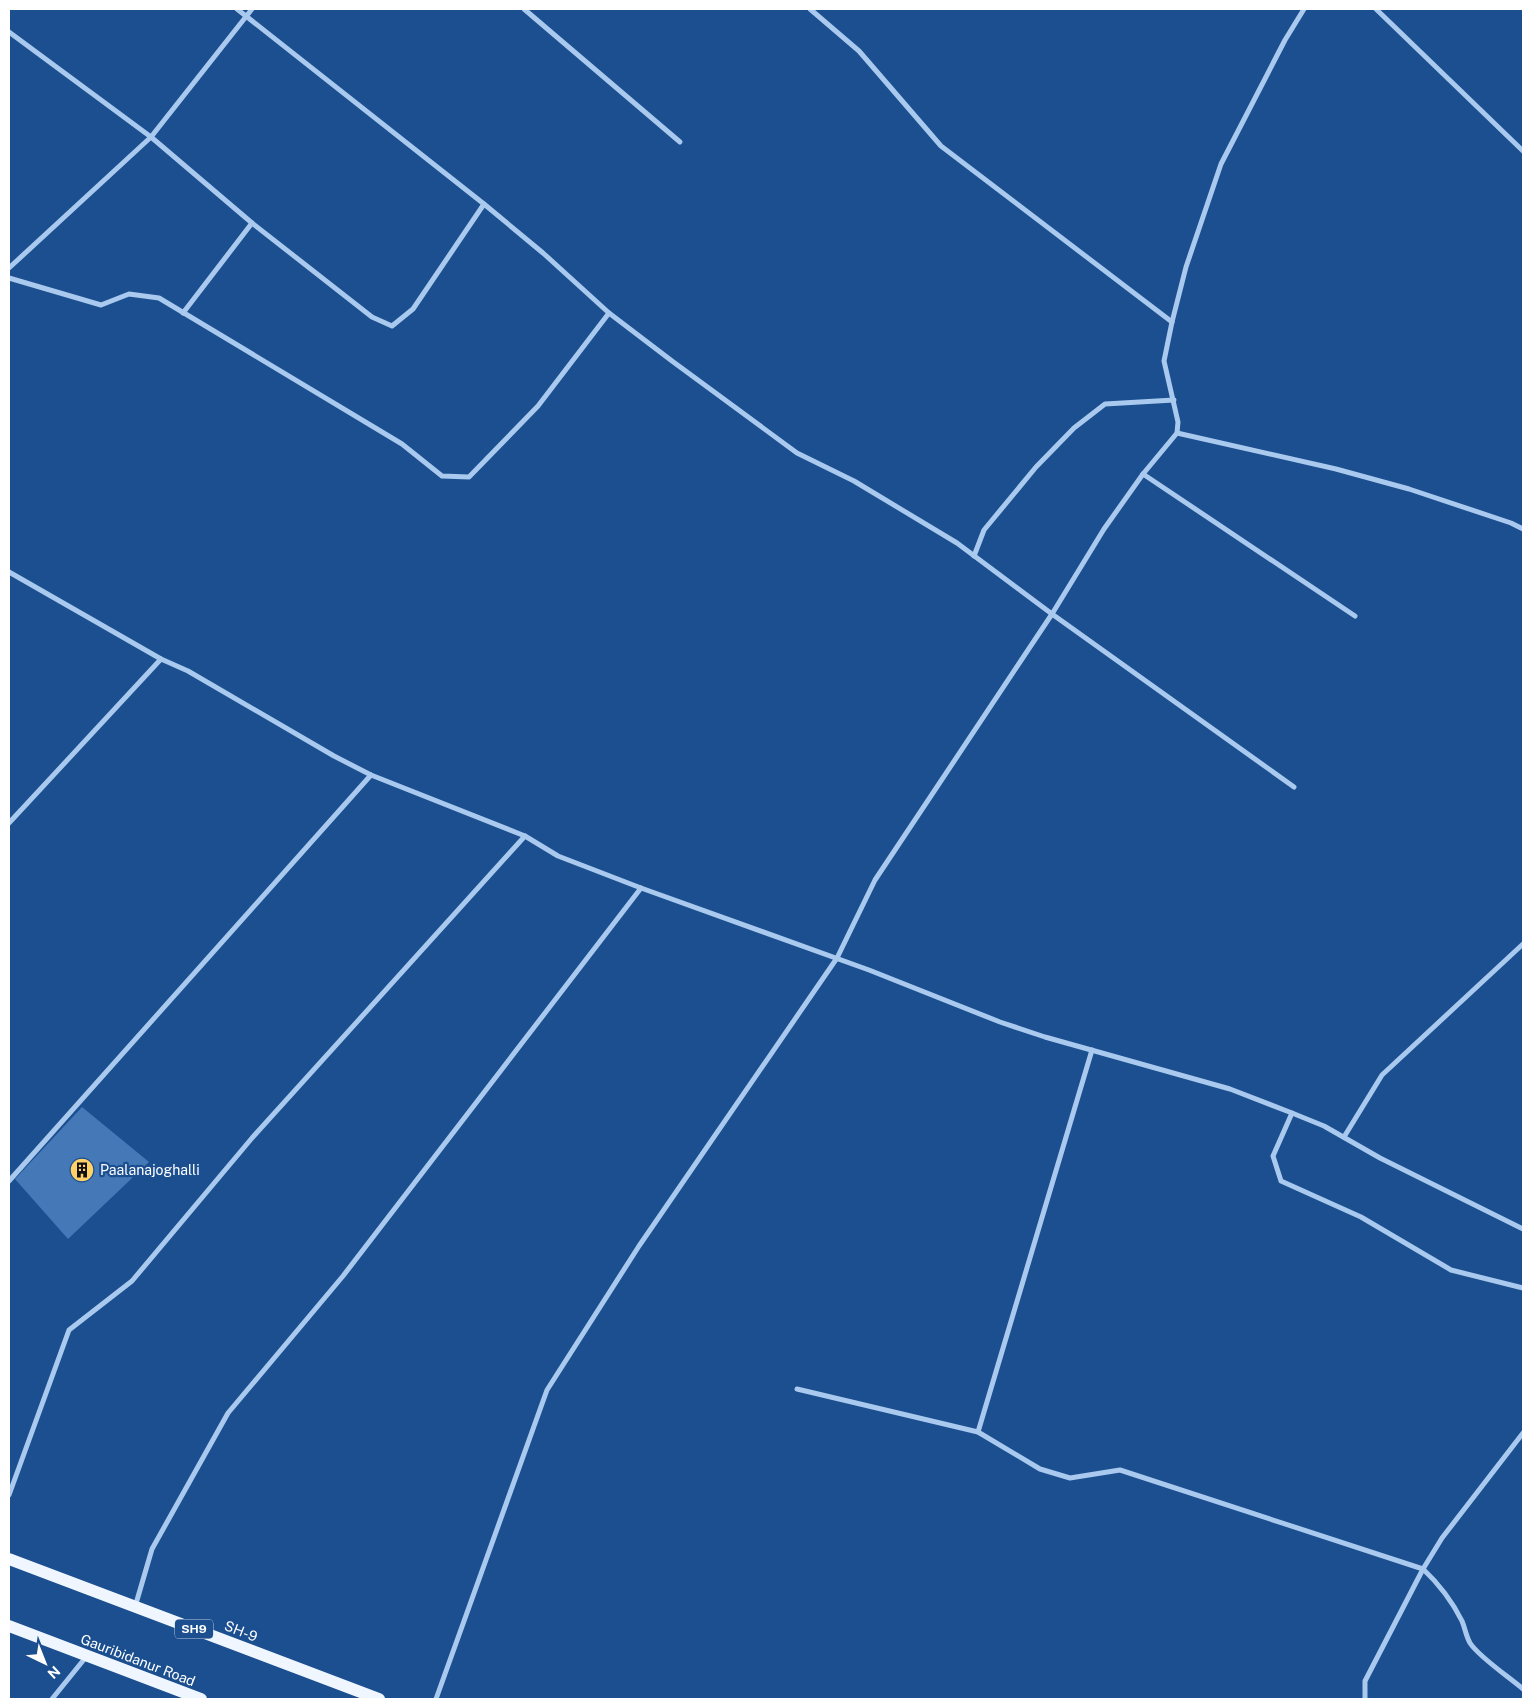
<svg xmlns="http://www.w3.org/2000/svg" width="1532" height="1708" font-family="'Public Sans',sans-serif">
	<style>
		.building { fill: #4478b7 }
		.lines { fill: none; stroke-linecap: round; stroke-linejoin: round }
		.street { stroke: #a9c9ee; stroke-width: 5 }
		.primary { stroke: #f0f6ff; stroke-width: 12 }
		.labels { text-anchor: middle; stroke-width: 4.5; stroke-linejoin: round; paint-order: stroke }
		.shield { fill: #1b4f8f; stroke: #bbcadd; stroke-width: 1 }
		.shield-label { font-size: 12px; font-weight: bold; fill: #fff }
		.poi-label { font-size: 14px; fill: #fff; stroke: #1b4f8f; text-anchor: start }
		.street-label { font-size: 14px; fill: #fff; stroke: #1b4f8f }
	</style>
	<rect width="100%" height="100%" fill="#1b4f8f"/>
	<polygon class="building" points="82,1107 149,1162 68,1239 15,1179"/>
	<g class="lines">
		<g class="street">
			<polyline points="237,9 484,204 543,253 609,313 672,361 797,453 854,481 957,543 1052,614 1294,787"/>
			<polyline points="524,9 680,142"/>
			<polyline points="810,9 859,51 941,146 1172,322"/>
			<polyline points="1376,9 1523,151"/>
			<polyline points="9,32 151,137 252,223 372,317 392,326 413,309 484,204"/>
			<polyline points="9,268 151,137 252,9"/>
			<polyline points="9,278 101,305 129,294 159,298 402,444 442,476 469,477 538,406 609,313"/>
			<polyline points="183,313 252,223"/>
			<polyline points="1177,433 1336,469 1409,489 1511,523 1523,529"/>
			<polyline points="1143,474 1355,616"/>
			<polyline points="974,556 984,530 1036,467 1074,428 1105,404 1174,400"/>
			<polyline points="9,572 161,659 188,671 334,756 371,775 525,836 558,856 641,888 869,970 1000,1022 1045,1037 1230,1089 1292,1113 1324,1126 1380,1158 1523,1229"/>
			<polyline points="9,823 161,659"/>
			<polyline points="1292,1113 1273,1156 1281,1181 1361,1217 1451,1270 1523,1288"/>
			<polyline points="1344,1137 1382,1075 1523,944"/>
			<polyline points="9,1181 371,775"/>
			<polyline points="797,1389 978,1432 1040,1469 1070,1478 1120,1470 1423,1569 1365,1681 1365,1699"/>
			<polyline points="978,1432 1092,1050"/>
			<path d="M1523,1433L1442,1538L1423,1569C1439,1584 1452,1601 1462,1621C1465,1628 1466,1636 1470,1643C1479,1657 1509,1677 1523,1689"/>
			<polyline points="9,1495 69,1330 132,1281 252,1138 525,836"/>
			<polyline points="135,1607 152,1549 228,1413 343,1276 641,888"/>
			<polyline points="52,1699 86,1657"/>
			<polyline points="436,1699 547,1390 639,1246 837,958 875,880 1052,614 1104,529 1143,474 1177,433 1178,422 1164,361 1172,322 1186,267 1221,164 1285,40 1304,9"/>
		</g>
		<g class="primary">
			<polyline points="9,1559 379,1699"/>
			<polyline points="9,1626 201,1699"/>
		</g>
	</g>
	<defs>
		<g id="building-disc" transform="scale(1.25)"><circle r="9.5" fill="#ffd166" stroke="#1b4f8f"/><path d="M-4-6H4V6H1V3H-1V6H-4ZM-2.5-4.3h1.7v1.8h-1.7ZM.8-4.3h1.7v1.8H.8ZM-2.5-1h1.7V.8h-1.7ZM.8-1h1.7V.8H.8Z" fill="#111"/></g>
	</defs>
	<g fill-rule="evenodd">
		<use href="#building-disc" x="82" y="1170"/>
	</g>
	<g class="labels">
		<rect class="shield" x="175" y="1619.5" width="38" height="19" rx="4"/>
		<g class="shield-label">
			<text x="194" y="1633">SH9</text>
		</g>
		<g class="poi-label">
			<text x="100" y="1175">Paalanajoghalli</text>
		</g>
		<g class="street-label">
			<text transform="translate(241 1631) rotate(21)" y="5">SH-9</text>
			<text transform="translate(138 1660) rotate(21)" y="5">Gauribidanur Road</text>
		</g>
	</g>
	<rect width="1532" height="1708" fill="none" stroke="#ffffff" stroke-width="20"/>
	<g transform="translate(45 1663) rotate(137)" stroke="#1b4f8f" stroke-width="4" paint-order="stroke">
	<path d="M0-4L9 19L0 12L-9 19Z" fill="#ffffff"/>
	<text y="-8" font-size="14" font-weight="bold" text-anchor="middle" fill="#ffffff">N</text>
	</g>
</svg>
